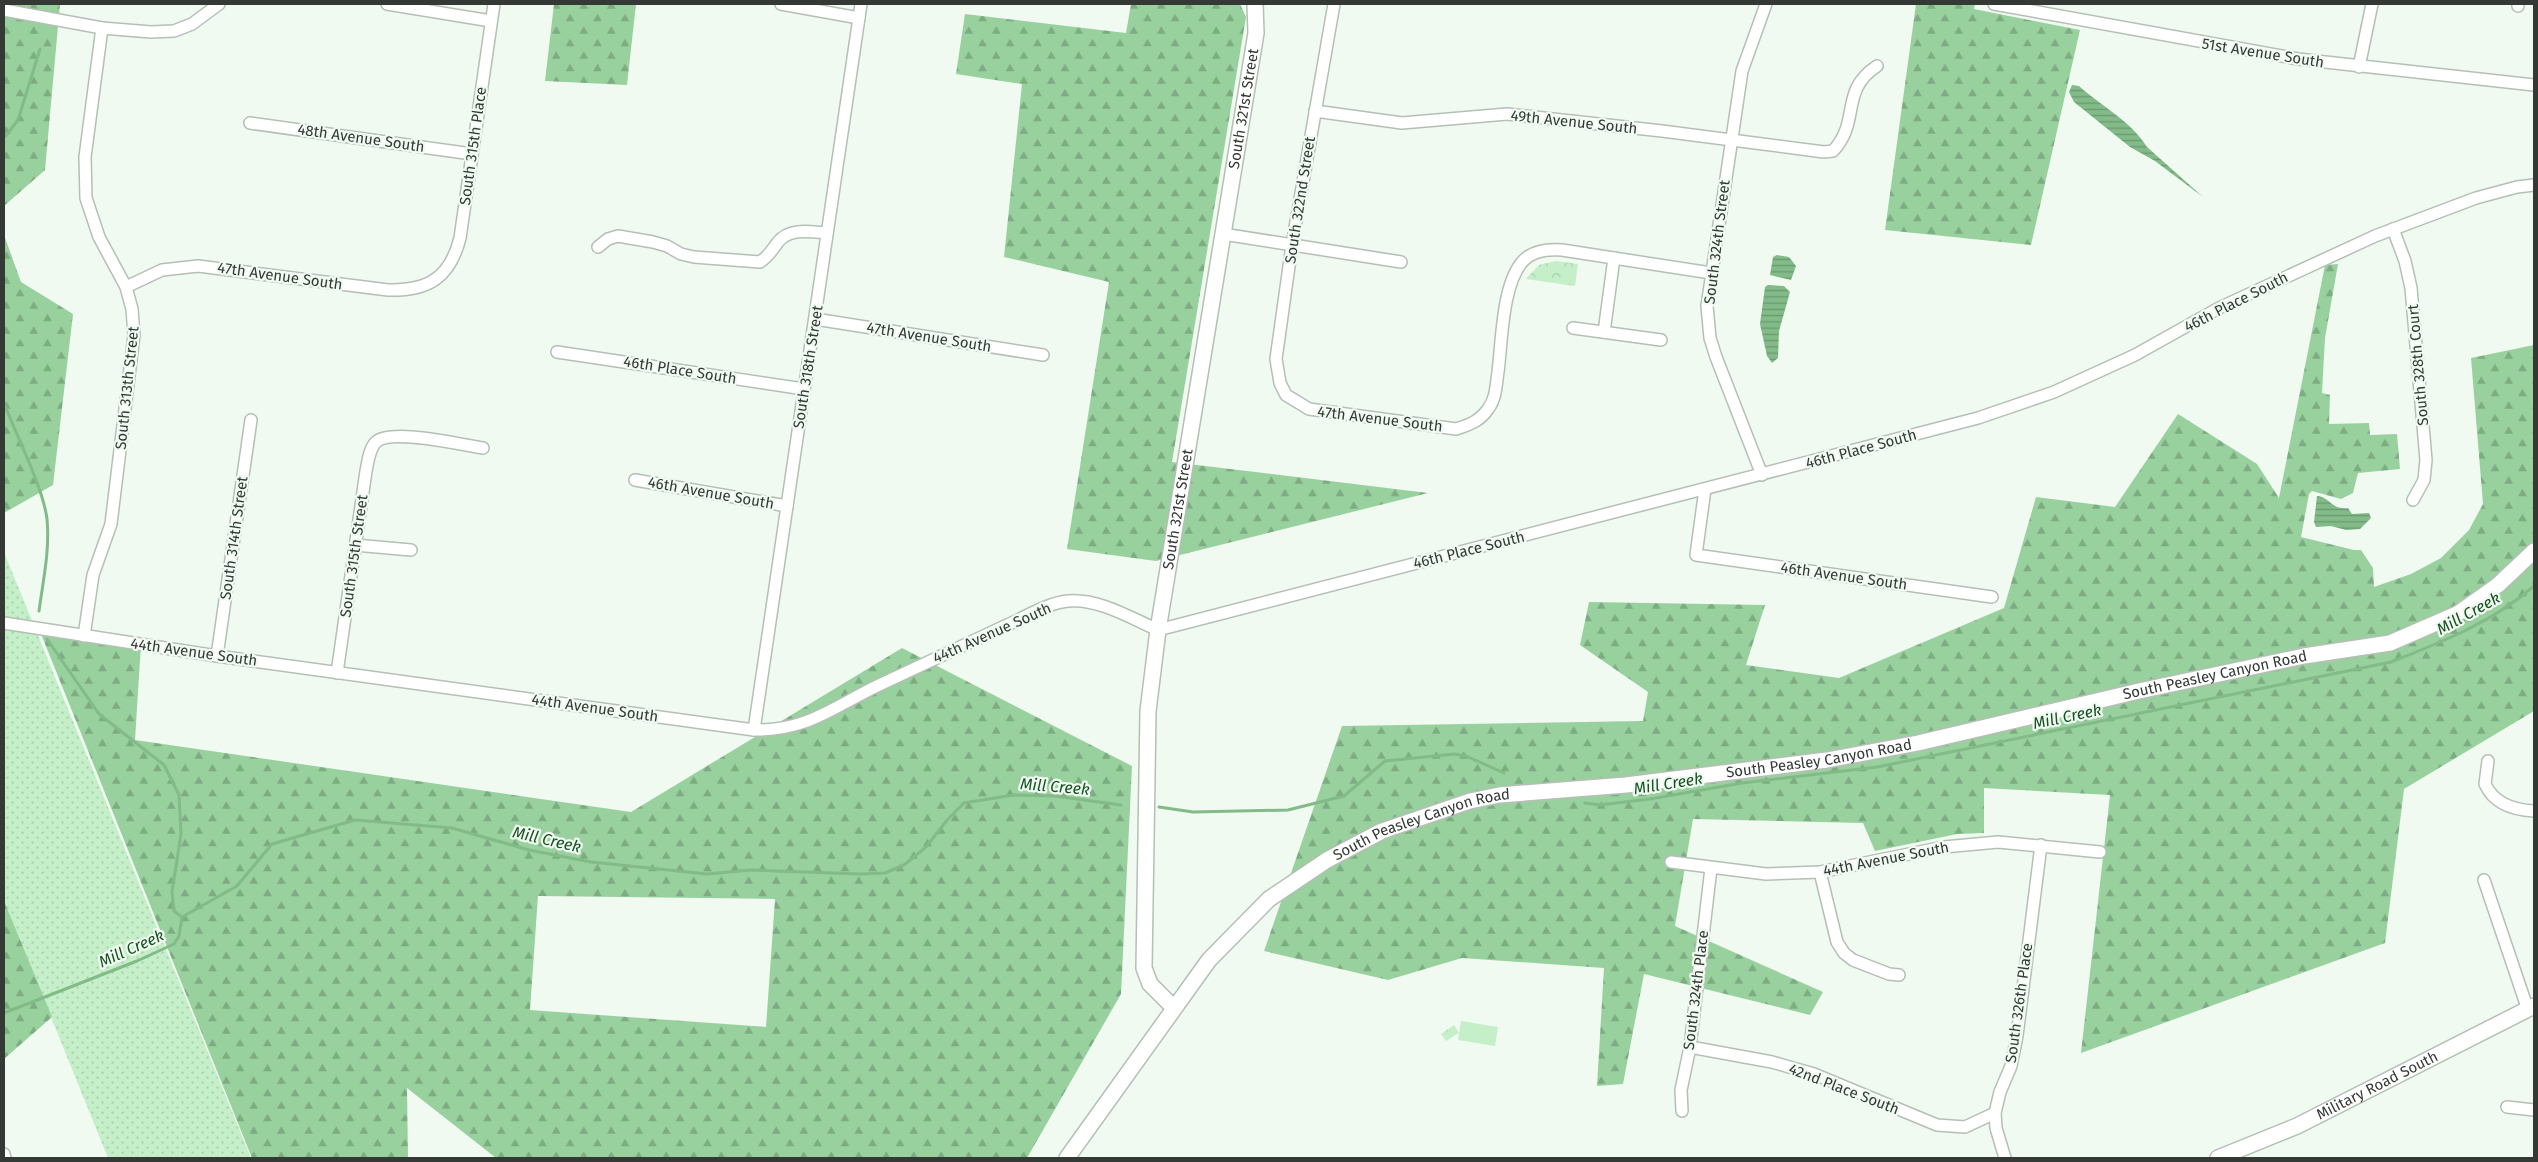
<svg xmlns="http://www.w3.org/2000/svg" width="2538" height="1162" font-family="'Fira Sans',sans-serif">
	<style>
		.grass { fill: url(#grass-dots) }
		.forest { fill: url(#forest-firs); fill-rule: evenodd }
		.park { fill: url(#park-crowns) }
		.pitch { fill: #c4efc8 }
		.water { fill: url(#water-rules) }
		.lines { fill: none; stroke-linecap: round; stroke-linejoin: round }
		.stream { stroke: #82ba88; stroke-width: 3 }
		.minor-casing { stroke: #b5bfb5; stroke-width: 14 }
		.major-casing { stroke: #b5bfb5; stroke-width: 18 }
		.minor { stroke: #fff; stroke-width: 11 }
		.major { stroke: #fff; stroke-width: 15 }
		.labels { text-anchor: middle; stroke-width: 4.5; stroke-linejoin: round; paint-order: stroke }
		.street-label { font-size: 15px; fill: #343935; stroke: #f0faf1 }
		.water-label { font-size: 16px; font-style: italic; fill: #165223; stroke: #f0faf1 }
	</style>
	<defs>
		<pattern id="grass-dots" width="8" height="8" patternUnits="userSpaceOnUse" patternTransform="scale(1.25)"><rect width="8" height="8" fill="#c4efc8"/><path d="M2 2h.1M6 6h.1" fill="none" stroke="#a9ceac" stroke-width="1.8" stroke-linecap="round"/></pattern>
		<pattern id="forest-firs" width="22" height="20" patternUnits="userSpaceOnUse" patternTransform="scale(1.25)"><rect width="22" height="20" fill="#98d19e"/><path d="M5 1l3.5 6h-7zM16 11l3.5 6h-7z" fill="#7dab82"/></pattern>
		<pattern id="park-crowns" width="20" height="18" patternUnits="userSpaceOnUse" patternTransform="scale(1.25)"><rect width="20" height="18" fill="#c4efc8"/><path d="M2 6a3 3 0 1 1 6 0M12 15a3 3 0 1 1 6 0" fill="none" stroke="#a9ceac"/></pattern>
		<pattern id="water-rules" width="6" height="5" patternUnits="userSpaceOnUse" patternTransform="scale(1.25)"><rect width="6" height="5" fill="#82ba88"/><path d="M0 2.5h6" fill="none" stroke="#6b9870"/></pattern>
	</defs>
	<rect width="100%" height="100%" fill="#f0faf1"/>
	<polygon class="grass" points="4,552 251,1158 108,1158 4,901"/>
	<g class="forest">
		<polygon points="4,4 60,4 45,170 4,206"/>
		<polygon points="554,4 636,4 627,85 545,81"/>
		<polygon points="1131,4 1240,4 1246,17 1172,462 1428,493 1156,561 1067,549 1109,282 1004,257 1022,84 956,74 965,14 1126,33"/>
		<polygon points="1916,4 1975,4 1974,9 2080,30 2031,245 1885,230"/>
		<polygon points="4,235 21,282 73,314 53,485 4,513"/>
		<polygon points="2338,264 2325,338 2322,393 2330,395 2329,424 2369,423 2370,435 2397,434 2400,469 2358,473 2353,493 2341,499 2312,491 2309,494 2301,537 2354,550 2361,550 2373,568 2374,587 2411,574 2441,558 2469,530 2483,504 2471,358 2534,345 2534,711 2404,789 2385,943 2081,1053 2110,795 1984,788 1984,833 1957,834 1875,851 1863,823 1693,819 1675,926 1823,992 1810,1015 1644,974 1623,1084 1597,1086 1604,968 1462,958 1388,980 1264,951 1342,726 1643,721 1648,692 1580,645 1589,602 1765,605 1746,665 1839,678 2004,608 2036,497 2115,507 2178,414 2257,464 2279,498 2325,265"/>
		<path d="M39,629L141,644L135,740L631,812L902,648L1132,766L1121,994L1027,1158H496L407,1088L408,1158H252ZM538,896L775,899L766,1027L530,1010Z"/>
		<polygon points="4,901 52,1017 4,1059"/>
	</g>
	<g class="park">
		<polygon points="1556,261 1578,264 1575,286 1526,279 1539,265"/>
		<polygon points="1454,1025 1459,1033 1446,1041 1441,1034"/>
	</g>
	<polygon class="pitch" points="1461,1021 1498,1027 1495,1046 1458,1040"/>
	<g class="water">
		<path d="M2072,85L2079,86C2101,106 2131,121 2147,147L2203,197L2155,161L2130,147L2074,102L2069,92Z"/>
		<polygon points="1777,255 1789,257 1796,266 1791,280 1770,275 1773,257"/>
		<polygon points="1768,285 1784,286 1790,292 1779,331 1778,358 1772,363 1767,356 1760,324 1765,287"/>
		<path d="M2317,496C2330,497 2331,510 2348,508L2352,514L2369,513L2371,518L2360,529L2346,530L2331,526L2316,527L2314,522Z"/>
	</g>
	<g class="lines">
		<g class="stream">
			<polyline points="4,138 18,120 40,49"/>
			<path d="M4,403C16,435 43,487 47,519C50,550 43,581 39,611"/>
			<polyline points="47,639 99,714 164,765 179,795 181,834 172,892 174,911 182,917"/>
			<path d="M1585,803L1600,805L1650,799L1742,783L1877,767L2391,662C2442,642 2493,622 2534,586"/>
			<polyline points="1159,807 1193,812 1288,810 1344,796 1385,761 1454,754 1466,756 1504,773"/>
			<polyline points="4,1013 137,961 174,944 179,936 182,917 237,886 272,844 355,820 452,828 529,850 591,862 707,874 751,870 861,874 885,873 904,865 926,847 948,819 964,803 1013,795 1055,796 1121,805"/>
		</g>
		<g class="minor-casing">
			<g id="minor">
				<polyline points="387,4 491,21"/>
				<polyline points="781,4 859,18"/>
				<path d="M1334,4L1292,245L1276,359L1280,383L1286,395L1309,409L1456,429C1469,425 1480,421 1488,409C1496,399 1496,385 1498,372C1502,341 1502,284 1523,261C1533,250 1549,249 1562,250L1711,273"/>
				<polyline points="1994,4 2298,59 2534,85"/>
				<polyline points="2518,6 2518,4"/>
				<polyline points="4,10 102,28 151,32 174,31 192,24 219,4"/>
				<polyline points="2359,67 2372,4"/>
				<path d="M1315,111L1402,123L1507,114L1662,131L1824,152L1833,151C1861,121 1839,91 1877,66"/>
				<polyline points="250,123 472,154"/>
				<polyline points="2393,229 2405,261 2411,288 2426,460 2424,480 2413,500"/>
				<polyline points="1223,234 1401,262"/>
				<path d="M598,247L608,239L618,236L653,242L667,246L681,254L694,257L760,262C769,256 772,250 778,242C790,227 812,232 827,233"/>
				<path d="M126,287L162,270L198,266L388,290C428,291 450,278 460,238L494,4"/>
				<polyline points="815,319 1043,355"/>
				<polyline points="1573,328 1661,340"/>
				<polyline points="1604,332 1614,258"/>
				<polyline points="557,352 804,389"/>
				<polyline points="1762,475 1716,357 1710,338 1707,306 1742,71 1766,4"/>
				<polyline points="635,480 787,506"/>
				<polyline points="1705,489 1696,555 1992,597"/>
				<polyline points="355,545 411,550"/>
				<path d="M4,623L217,656L754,730C806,731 832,708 877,686C919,666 962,646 1005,626C1024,618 1047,603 1068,601C1098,598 1131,618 1158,630L1978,418L2054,392L2135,355L2219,308L2375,236L2476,198L2517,187L2534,185"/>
				<polyline points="84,636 93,575 111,524 134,335 132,309 126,287 99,237 86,198 85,157 102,28"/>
				<polyline points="217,656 251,420"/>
				<path d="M337,673L366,471C368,462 369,449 376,442C391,428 462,445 483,448"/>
				<polyline points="754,730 861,4"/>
				<path d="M2488,761L2485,784C2494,804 2514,810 2534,811"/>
				<polyline points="1671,862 1766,874 1820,872 1944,847 1998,842 2100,852"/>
				<polyline points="1820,872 1837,942 1844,953 1853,960 1889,974 1899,975"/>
				<polyline points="2484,880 2528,1010"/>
				<polyline points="1690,1047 1772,1062 1814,1074 1937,1125 1965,1127 1995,1113"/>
				<polyline points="2507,1107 2534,1110"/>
				<polyline points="1682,1111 1681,1090 1690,1047 1711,868"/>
				<polyline points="4,1154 5,1158"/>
				<polyline points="2005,1158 1996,1128 1995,1113 2000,1092 2011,1066 2017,1036 2041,845"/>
			</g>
		</g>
		<g class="major-casing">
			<g id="major">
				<path id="s1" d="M1174,1008L1150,984L1144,968L1148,711L1158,630L1256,33L1255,4"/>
				<path id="s2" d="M1067,1158L1209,960L1269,899L1327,860L1382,831L1470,801L1499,795L1626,785L1827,760L1918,743L2139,691L2304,656L2390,643L2457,614L2498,585L2534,551"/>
				<path id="s3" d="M2218,1158L2297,1126L2534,1006"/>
			</g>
		</g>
		<use href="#minor" class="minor"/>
		<use href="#major" class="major"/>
	</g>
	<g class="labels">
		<g class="street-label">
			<text transform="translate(2263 53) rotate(9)" y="5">51st Avenue South</text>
			<text dy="5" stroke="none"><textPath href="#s1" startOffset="918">South 321st Street</textPath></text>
			<text transform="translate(1574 122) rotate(6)" y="5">49th Avenue South</text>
			<text transform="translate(361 138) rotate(8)" y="5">48th Avenue South</text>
			<text transform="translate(473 146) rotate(-82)" y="5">South 315th Place</text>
			<text transform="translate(1300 200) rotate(-81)" y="5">South 322nd Street</text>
			<text transform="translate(1717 242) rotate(-83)" y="5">South 324th Street</text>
			<text transform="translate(280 276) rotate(8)" y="5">47th Avenue South</text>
			<text transform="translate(2236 302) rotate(-27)" y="5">46th Place South</text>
			<text transform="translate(929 337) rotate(9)" y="5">47th Avenue South</text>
			<text transform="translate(2418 365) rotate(-95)" y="5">South 328th Court</text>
			<text transform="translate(808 367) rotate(-81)" y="5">South 318th Street</text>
			<text transform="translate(680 370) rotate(9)" y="5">46th Place South</text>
			<text transform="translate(127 388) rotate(-84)" y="5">South 313th Street</text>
			<text transform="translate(1380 419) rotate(7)" y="5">47th Avenue South</text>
			<text transform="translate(1861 449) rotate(-15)" y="5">46th Place South</text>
			<text transform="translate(711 493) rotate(10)" y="5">46th Avenue South</text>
			<text dy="5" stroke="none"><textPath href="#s1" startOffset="512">South 321st Street</textPath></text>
			<text transform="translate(234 538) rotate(-82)" y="5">South 314th Street</text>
			<text transform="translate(1469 550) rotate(-14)" y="5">46th Place South</text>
			<text transform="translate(354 556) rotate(-82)" y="5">South 315th Street</text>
			<text transform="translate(1844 576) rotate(8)" y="5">46th Avenue South</text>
			<text transform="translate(992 633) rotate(-24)" y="5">44th Avenue South</text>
			<text transform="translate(194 652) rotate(8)" y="5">44th Avenue South</text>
			<text dy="5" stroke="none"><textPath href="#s2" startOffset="1311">South Peasley Canyon Road</textPath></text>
			<text transform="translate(595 708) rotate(8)" y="5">44th Avenue South</text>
			<text dy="5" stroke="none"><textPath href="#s2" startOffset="906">South Peasley Canyon Road</textPath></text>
			<text dy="5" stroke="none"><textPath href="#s2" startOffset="501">South Peasley Canyon Road</textPath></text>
			<text transform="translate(1886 859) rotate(-11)" y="5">44th Avenue South</text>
			<text transform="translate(1696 990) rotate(-83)" y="5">South 324th Place</text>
			<text transform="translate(2019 1003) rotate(-82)" y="5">South 326th Place</text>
			<text dy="5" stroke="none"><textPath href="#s3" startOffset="175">Military Road South</textPath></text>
			<text transform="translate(1844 1089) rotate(21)" y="5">42nd Place South</text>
		</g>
		<g class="water-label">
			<text transform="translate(2468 613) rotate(-29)" y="6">Mill Creek</text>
			<text transform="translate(2067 716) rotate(-12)" y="6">Mill Creek</text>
			<text transform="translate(1668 783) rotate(-9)" y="6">Mill Creek</text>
			<text transform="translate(1055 786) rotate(5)" y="6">Mill Creek</text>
			<text transform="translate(547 839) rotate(13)" y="6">Mill Creek</text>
			<text transform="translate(131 948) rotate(-24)" y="6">Mill Creek</text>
		</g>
	</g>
	<rect width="2538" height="1162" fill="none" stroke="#343935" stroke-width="10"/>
</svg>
